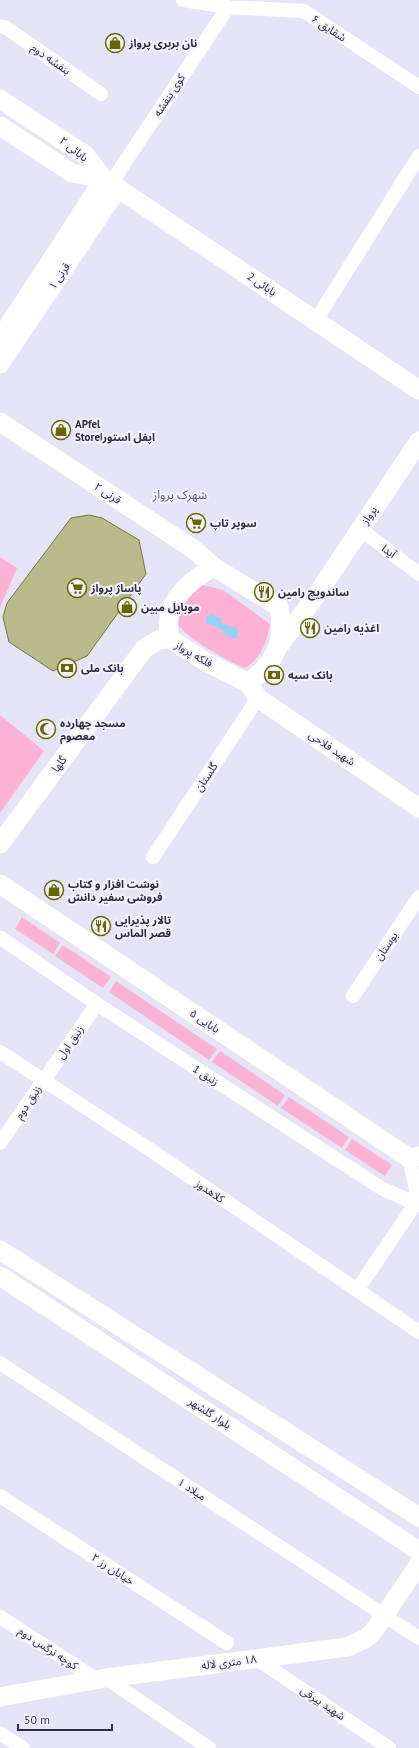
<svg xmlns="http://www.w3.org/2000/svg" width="419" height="1748" font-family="'PT Sans','Noto Sans Arabic',sans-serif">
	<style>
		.green { fill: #fdb2d5 }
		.water { fill: #91d3f2 }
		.building { fill: #b9bb8a; stroke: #757648 }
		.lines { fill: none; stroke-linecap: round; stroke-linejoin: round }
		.street { stroke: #fff; stroke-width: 14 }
		.secondary { stroke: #fff; stroke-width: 19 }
		.labels { text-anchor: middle; stroke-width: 4; stroke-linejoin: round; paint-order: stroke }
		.street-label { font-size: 11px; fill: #2f2c3f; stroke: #f3f2fc }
		.poi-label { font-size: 11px; font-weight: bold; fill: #2f2c3f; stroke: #f3f2fc; text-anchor: start }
		.neighbourhood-label { font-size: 12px; fill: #57517a; stroke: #f3f2fc }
	</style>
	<rect width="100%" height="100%" fill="#e5e4f7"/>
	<g class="green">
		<polygon points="0,557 17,568 0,608"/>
		<path d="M203,585L223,590L270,624C267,643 261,658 245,668C232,664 183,636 178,624C175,617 182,600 187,595C190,591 198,588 203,585Z"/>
		<polygon points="0,715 44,751 0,813"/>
		<polygon points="22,917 60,943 53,954 15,929"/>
		<polygon points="63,945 111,977 103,988 55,956"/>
		<polygon points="116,981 217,1049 209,1060 109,992"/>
		<polygon points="220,1051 285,1095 278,1106 212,1062"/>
		<polygon points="289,1097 349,1137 342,1148 281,1108"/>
		<polygon points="352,1139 392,1165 385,1176 345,1150"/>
	</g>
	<polygon class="water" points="213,614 221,619 221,623 238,629 238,637 234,639 223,633 223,630 206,623 206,616"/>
	<polygon class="building" points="89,515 102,518 139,540 146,574 87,656 53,671 9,642 3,617 7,603 71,518"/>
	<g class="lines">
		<g class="street">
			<polyline points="183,0 228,7 304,11 419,87"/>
			<polyline points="0,26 5,27 101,94"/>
			<polyline points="111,183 228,7"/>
			<polyline points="316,320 419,156"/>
			<polyline points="360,529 419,574"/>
			<polyline points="153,857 258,698"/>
			<polyline points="1,938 97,1004 381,1188 419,1205"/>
			<polyline points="353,996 419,897"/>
			<polyline points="0,1052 149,1149 419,1332"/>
			<polyline points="0,1143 97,1004"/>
			<polyline points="357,1290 416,1203 416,1189 409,1158"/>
			<polyline points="0,1363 419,1638"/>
			<polyline points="0,1496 227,1643"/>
			<polyline points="0,1617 96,1679"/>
			<polyline points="257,1659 389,1748"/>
			<polyline points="106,1678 209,1748"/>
			<polyline points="0,1733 23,1748"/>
		</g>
		<g class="secondary">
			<polyline points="0,99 85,155 104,179 419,390"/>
			<polyline points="0,126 72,173 104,179"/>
			<polyline points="0,339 104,179"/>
			<polyline points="0,364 118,188"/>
			<polyline points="0,422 193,549 214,567"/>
			<path d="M214,567L279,607C285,642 276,662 248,683L206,662L170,639C162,605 186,582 214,567Z"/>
			<polyline points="279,646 320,590 419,441"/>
			<polyline points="248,683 258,698 419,808"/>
			<polyline points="0,844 144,649 158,640 170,639"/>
			<polyline points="0,884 409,1158 419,1156"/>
			<polyline points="0,1250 419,1517"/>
			<polyline points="0,1276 419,1551"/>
			<polyline points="0,1697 106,1678 347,1647 365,1639 373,1632 419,1564"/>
		</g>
	</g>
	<defs>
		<g id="shop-ring" transform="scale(1)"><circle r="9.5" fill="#f3f2fc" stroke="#676702" stroke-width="1.5"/><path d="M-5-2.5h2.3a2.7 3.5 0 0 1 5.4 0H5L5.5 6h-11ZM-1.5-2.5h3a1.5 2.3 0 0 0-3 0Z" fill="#676702"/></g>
		<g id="supermarket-ring" transform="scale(1)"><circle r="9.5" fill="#f3f2fc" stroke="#676702" stroke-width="1.5"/><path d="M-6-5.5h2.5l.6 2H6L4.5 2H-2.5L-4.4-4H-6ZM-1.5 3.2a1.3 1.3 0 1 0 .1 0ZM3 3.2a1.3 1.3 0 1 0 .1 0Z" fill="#676702"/></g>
		<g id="restaurant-ring" transform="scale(1)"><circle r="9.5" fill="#f3f2fc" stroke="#676702" stroke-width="1.5"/><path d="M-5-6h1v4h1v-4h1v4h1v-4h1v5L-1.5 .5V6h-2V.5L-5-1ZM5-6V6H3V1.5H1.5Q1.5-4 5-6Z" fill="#676702"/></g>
		<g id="bank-ring" transform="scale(1)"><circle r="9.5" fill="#f3f2fc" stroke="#676702" stroke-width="1.5"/><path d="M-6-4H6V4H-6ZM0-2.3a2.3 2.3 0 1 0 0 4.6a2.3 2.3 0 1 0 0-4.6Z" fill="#676702"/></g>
		<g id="mosque-ring" transform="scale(1)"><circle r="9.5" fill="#f3f2fc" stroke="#676702" stroke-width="1.5"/><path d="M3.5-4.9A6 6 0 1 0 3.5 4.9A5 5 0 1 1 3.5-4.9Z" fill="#676702"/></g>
	</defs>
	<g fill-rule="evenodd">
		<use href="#shop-ring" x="115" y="43"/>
		<use href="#shop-ring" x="61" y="430"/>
		<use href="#supermarket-ring" x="196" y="523"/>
		<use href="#supermarket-ring" x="77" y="588"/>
		<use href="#restaurant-ring" x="264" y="592"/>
		<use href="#shop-ring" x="127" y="607"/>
		<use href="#restaurant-ring" x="310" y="628"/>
		<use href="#bank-ring" x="67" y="668"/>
		<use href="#bank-ring" x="274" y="675"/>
		<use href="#mosque-ring" x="46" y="729"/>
		<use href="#shop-ring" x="54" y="890"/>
		<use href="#restaurant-ring" x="101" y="926"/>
	</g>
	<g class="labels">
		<g class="street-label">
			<text transform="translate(329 28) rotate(33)" y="4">شقایق ۶</text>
			<text transform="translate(51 59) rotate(35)" y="4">بنفشه دوم</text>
			<text transform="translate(169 95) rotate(-57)" y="4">کوی بنفشه</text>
			<text transform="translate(74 149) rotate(38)" y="4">بابائی ۲</text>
			<text transform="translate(59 276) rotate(-56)" y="4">قرنی ۱</text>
			<text transform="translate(262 284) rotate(34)" y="4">بابائی 2</text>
			<text transform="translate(108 493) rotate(33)" y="4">قرنی ۲</text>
			<text transform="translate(369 515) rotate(-57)" y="4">پرواز</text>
			<text transform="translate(389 551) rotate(37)" y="4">آیدا</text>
			<text transform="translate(194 654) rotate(30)" y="4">فلکه پرواز</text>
			<text transform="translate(332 748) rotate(34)" y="4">شهید فلاحی</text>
			<text transform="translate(59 764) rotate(-54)" y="4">گلها</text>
			<text transform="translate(206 777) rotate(-57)" y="4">گلستان</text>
			<text transform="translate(386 946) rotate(-56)" y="4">بوستان</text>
			<text transform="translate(205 1021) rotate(34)" y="4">۵ بابایی</text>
			<text transform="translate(70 1042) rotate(-55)" y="4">زنبق اول</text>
			<text transform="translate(206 1075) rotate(33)" y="4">زنبق 1</text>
			<text transform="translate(28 1102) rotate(-56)" y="4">زنبق دوم</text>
			<text transform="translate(210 1191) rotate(34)" y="4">کلاهدوز</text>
			<text transform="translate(210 1413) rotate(33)" y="4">بلوار گلشهر</text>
			<text transform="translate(192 1489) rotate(33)" y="4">میلاد ۱</text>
			<text transform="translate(113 1569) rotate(33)" y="4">خیابان رز ۲</text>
			<text transform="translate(48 1648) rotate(33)" y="4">کوچه نرگس دوم</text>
			<text transform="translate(229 1662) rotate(-7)" y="4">١٨ متری لاله</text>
			<text transform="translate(323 1703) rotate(34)" y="4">شهید بیرقی</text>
		</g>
		<g class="poi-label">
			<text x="129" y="47">نان بربری پرواز</text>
			<text x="75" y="428">APfel<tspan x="75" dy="13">Store|اپفل استور</tspan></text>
			<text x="210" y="527">سوپر تاپ</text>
			<text x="91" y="592">پاساژ پرواز</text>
			<text x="278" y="596">ساندویچ رامین</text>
			<text x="141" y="611">موبایل مبین</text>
			<text x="324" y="632">اغذیه رامین</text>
			<text x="81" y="672">بانک ملی</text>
			<text x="288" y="679">بانک سپه</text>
			<text x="60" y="727">مسجد چهارده<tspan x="60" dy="13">معصوم</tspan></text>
			<text x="68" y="888">نوشت افزار و کتاب<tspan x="68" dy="13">فروشی سفیر دانش</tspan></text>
			<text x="115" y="924">تالار پذیرایی<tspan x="115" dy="13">قصر الماس</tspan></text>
		</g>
		<g class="neighbourhood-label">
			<text x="180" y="499">شهرک پرواز</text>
		</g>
	</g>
	<path d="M18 1724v6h94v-6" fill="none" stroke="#2f2c3f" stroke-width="2"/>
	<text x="24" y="1724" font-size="12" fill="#2f2c3f" stroke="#f3f2fc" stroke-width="3" paint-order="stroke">50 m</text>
</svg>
